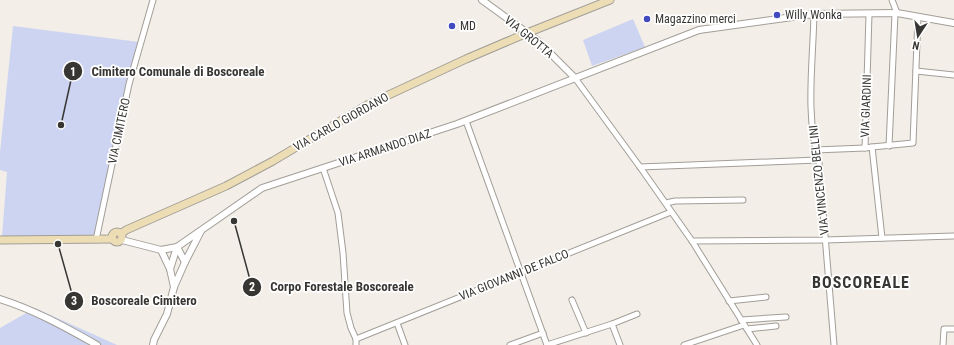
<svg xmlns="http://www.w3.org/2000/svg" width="954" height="345" font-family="'Roboto Condensed',sans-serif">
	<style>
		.green { fill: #ccd4f1 }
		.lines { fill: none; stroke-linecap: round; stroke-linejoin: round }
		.minor-casing { stroke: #a29e98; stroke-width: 7 }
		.tertiary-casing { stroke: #a29e98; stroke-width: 8 }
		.secondary-casing { stroke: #a29e98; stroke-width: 9 }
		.minor { stroke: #fff; stroke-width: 5 }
		.tertiary { stroke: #fff; stroke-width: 6 }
		.secondary { stroke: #edddb4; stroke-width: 7 }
		.poi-dot { fill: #414abf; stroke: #fff; stroke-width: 1.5 }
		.labels { text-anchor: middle; stroke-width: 3.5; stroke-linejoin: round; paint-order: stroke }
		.poi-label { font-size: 12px; fill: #373633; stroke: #fff; text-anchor: start }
		.street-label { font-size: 12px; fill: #373633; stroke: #fff }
		.district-label { font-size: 16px; font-weight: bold; letter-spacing: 1px; fill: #373633; stroke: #fff }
		.leader { fill: none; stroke: #373633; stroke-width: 1.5 }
		.callout-dot { fill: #373633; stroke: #fff; stroke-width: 1.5 }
		.mark-label { font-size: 12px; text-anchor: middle; font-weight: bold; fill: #fff }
		.callout-label { font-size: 13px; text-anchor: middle; font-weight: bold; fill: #373633; stroke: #fff; stroke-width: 3.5; stroke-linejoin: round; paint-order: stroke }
	</style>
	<rect width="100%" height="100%" fill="#f3efe8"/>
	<g class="green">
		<polygon points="633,19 645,47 592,66 583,40"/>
		<polygon points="13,26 139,42 95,236 2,237 7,172 0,170 0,152"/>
		<polygon points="35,308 117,345 0,345 0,328"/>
	</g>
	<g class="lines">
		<g class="minor-casing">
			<g id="minor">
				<polyline points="892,0 897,13"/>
				<path d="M814,14C813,62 805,116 819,162L834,345"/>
				<polyline points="869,14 865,148 872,147 882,238"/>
				<polyline points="916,71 954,75"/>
				<polyline points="575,78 640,167 692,241 757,345"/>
				<polyline points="466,121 547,345"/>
				<polyline points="889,146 895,14"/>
				<polyline points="872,147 913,143 918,17"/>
				<polyline points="815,150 865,148"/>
				<polyline points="640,167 818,160"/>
				<polyline points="323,168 338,213 343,253 347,313 351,328 356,339 356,345"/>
				<polyline points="666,203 675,201 743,200"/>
				<polyline points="96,240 129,84 153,0"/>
				<polyline points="692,241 825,240 954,236"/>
				<polyline points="572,300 586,333"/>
				<polyline points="729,301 766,297"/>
				<polyline points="741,320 786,317"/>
				<polyline points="397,323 405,345"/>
				<polyline points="612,324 620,345"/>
				<polyline points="747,329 776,326"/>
				<polyline points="356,339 671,212"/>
				<polyline points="510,345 543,333"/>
				<polyline points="547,345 612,324 637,314"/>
				<polyline points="684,345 744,325"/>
				<polyline points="943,345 944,329 954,329"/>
			</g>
		</g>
		<g class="tertiary-casing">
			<g id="tertiary">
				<polyline points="482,0 537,40 575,78"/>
				<polyline points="122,240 161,250 177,247"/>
				<polyline points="177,247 185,262"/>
				<polyline points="161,250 170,269 174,287"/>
				<polyline points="170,269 177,247 262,188 457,124 699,30 814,14 897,13 954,23"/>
				<path d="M0,299C35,310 65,327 97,345"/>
				<polyline points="153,345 154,340 167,314 174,287 185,262 201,231"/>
			</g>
		</g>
		<g class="secondary-casing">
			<g id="secondary">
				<circle cx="117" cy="237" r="5"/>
				<polyline points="121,234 126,230 226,186 273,161 367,105 466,59 527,33 610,0"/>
				<polyline points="0,240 113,239"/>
			</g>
		</g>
		<use href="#minor" class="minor"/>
		<use href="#tertiary" class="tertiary"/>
		<use href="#secondary" class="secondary"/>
	</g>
	<g class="poi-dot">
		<circle cx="777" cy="15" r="4"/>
		<circle cx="647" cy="19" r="4"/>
		<circle cx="452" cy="26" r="4"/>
	</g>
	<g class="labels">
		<g class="poi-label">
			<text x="785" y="19">Willy Wonka</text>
			<text x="655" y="23">Magazzino merci</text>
			<text x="460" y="30">MD</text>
		</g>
		<g class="street-label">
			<text transform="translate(529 37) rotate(39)" y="4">VIA GROTTA</text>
			<text transform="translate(866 106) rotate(-88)" y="4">VIA GIARDINI</text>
			<text transform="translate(341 122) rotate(-29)" y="4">VIA CARLO GIORDANO</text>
			<text transform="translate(119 131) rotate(-78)" y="4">VIA CIMITERO</text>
			<text transform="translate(385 148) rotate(-18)" y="4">VIA ARMANDO DIAZ</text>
			<text transform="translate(819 180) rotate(-96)" y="4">VIA VINCENZO BELLINI</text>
			<text transform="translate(514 275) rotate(-22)" y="4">VIA GIOVANNI DE FALCO</text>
		</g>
		<g class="district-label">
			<text x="861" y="288">BOSCOREALE</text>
		</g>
	</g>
	<path class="leader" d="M61 125L73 71M234 221L252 287M58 244L74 301"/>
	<g class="callout-dot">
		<circle cx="61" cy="125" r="4"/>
		<circle cx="234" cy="221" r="4"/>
		<circle cx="58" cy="244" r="4"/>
		<circle cx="73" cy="71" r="10"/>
		<circle cx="252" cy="287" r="10"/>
		<circle cx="74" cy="301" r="10"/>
	</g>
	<g class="mark-label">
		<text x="73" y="76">1</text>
		<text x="252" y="291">2</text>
		<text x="74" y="305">3</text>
	</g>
	<g class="callout-label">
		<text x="178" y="76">Cimitero Comunale di Boscoreale</text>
		<text x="342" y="291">Corpo Forestale Boscoreale</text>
		<text x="144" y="305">Boscoreale Cimitero</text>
	</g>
	<g transform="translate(918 36) rotate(192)" stroke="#ffffff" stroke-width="3" paint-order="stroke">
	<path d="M0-3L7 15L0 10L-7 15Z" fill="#373633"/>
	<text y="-6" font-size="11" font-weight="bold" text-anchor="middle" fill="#373633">N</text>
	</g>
</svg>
